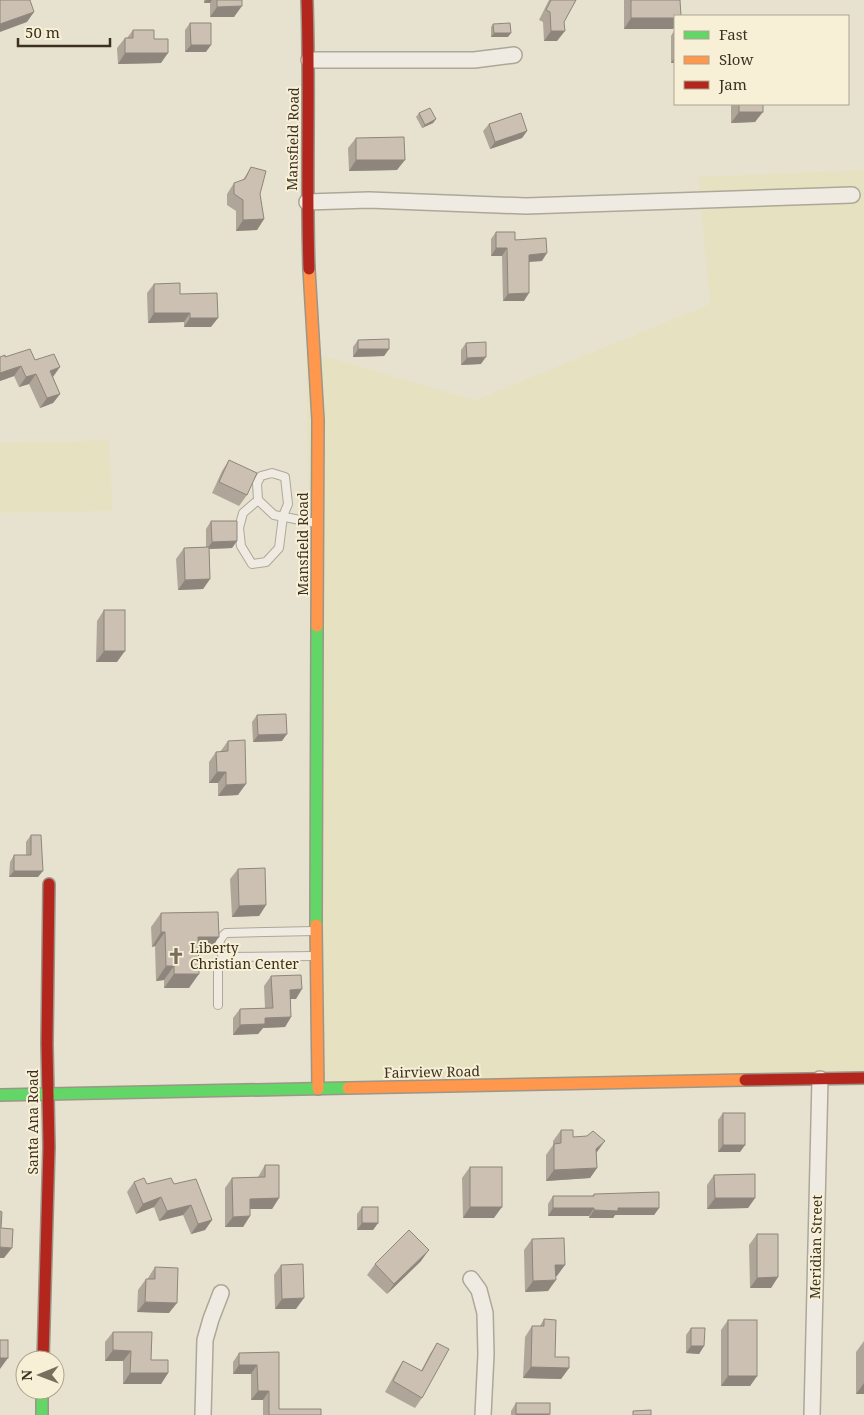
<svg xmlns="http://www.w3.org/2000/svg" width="864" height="1415" font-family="'Noto Serif',serif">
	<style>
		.farmland { fill: #e6e2c1 }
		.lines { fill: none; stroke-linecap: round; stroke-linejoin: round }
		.lane-casing { stroke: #ada798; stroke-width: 10 }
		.street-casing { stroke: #ada798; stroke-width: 18 }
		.fast-casing { stroke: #9c9688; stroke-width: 14 }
		.slow-casing { stroke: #9c9688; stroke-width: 14 }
		.jam-casing { stroke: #9c9688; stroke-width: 14 }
		.lane { stroke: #efebe2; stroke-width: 8 }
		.street { stroke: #efebe2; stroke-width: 15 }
		.fast { stroke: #63d668; stroke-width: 11 }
		.slow { stroke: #ff974d; stroke-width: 11 }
		.jam { stroke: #b3261e; stroke-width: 11 }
		.wall { fill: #afa598 }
		.shaded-wall { fill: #8e867c }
		.building { fill: #cbc0b1; stroke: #8e867c }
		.labels { text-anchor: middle; stroke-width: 4; stroke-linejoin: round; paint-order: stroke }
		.street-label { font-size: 14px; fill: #3d301f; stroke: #f7f0d7 }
		.poi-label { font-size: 14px; fill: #3d301f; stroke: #f7f0d7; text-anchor: start }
	</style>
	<rect width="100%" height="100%" fill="#e7e2d0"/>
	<g class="farmland">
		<polygon points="864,170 864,1075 317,1088 306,351 475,400 710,304 698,177"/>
		<polygon points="109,440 113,511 0,513 0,443"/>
	</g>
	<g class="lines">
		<g class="lane-casing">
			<g id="lane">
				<polyline points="258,500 243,513 239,528 241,546 252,564 266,562 279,548 283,516 288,504 285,477 272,473 261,476 257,483 258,500 274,515 316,523"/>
				<path d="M314,956L227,957H223C218,947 217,940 226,933L315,931"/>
				<polyline points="218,1005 218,970 223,957"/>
			</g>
		</g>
		<g class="street-casing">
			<g id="street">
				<polyline points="309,60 474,60 514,55"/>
				<polyline points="307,202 369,200 526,206 852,195"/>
				<polyline points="471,1279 479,1290 485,1313 486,1354 483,1415"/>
				<polyline points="203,1415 205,1340 211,1319 221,1293"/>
				<polyline points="812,1415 820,1079"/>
			</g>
		</g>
		<g class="fast-casing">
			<g id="fast">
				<polyline points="316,925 317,626"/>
				<polyline points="0,1095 348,1088"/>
				<polyline points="42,1390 42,1415"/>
			</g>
		</g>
		<g class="slow-casing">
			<g id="slow">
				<polyline points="309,269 318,420 317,626"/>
				<polyline points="316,925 318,1089"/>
				<polyline points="348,1088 745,1080"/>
			</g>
		</g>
		<g class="jam-casing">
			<g id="jam">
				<path d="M307,0C310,90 306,180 309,269"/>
				<polyline points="745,1080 864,1078"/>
				<polyline points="43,1360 49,1147 47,1044 49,884"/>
			</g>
		</g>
		<use href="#lane" class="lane"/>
		<use href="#street" class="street"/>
		<use href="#fast" class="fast"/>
		<use href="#slow" class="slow"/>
		<use href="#jam" class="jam"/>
	</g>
	<g class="wall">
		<polygon points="204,0 242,0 234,17 210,17 210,3 204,3"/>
		<polygon points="549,0 576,0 564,22 557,41 544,41 543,22 539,20"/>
		<polygon points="624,0 680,0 675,16 675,26 673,29 624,29"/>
		<polygon points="190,23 206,52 185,52 185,30"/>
		<polygon points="493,24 508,37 491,37 491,27"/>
		<polygon points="675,29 675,63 671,63 671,36"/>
		<polygon points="133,30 154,39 161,63 118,64 117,48 125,38 127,38"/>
		<polygon points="731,104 763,104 755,122 731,123"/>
		<polygon points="419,113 436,119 433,123 422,128 416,117"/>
		<polygon points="489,124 527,131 522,138 490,149 483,131"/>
		<polygon points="356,138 397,170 349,171 348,148"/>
		<polygon points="251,167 260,194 264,219 257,230 236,231 236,211 227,205 227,194 234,183 243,180"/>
		<polygon points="496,232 515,240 542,261 529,262 524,301 503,301 502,256 491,256 491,239"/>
		<polygon points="154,284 180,294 211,327 184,327 184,322 148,323 147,293"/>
		<polygon points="358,340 389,349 384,356 353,357 353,347"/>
		<polygon points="466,343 481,364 461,365 461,350"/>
		<polygon points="0,357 35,360 53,377 60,394 53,403 40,408 29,384 19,387 14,376 0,381"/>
		<polygon points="229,460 247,495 239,506 212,493 222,471"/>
		<polygon points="211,521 237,541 232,548 209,549 210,579 203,589 178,590 176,559 184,548 206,547 206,529"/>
		<polygon points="104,610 117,662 96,662 97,621"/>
		<polygon points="257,715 282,741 253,742 252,722"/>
		<polygon points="228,741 238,795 218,796 218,783 209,783 209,762 216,752 220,752"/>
		<polygon points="31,835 38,877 9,877 10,862 14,855 26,855 26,842"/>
		<polygon points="238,869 266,905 259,916 232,917 230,879"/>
		<polygon points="161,913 209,951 199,951 189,988 164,988 164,980 156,981 155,946 152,947 151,927"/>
		<polygon points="271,976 296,999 290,999 291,1017 285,1027 263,1028 258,1034 233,1035 233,1018 240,1009 265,1008 264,986"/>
		<polygon points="723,1113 745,1145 740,1152 718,1152 718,1120"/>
		<polygon points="561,1130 573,1137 596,1152 597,1168 590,1178 546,1181 546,1155 553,1145 553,1141"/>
		<polygon points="265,1165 279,1198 272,1209 250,1209 250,1216 243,1227 225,1227 225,1188 232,1178 258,1177"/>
		<polygon points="470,1167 494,1218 463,1218 462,1178"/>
		<polygon points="714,1175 755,1198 748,1208 707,1209 707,1185"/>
		<polygon points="134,1182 147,1184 174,1184 212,1220 205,1230 191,1234 183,1215 159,1221 154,1207 136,1214 127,1192"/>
		<polygon points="594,1194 659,1208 654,1215 615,1215 613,1218 589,1218 589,1216 548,1216 548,1204 553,1196 592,1196"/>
		<polygon points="362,1207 378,1223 373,1230 357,1230 357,1214"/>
		<polygon points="757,1234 778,1277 771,1288 750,1288 749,1245"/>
		<polygon points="532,1239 557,1276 556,1276 548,1291 525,1292 524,1250"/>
		<polygon points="421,1261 387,1294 367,1275 375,1264"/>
		<polygon points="281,1265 296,1309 275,1309 274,1275"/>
		<polygon points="155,1267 169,1313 137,1312 138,1290 146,1279 148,1279 148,1278"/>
		<polygon points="544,1319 555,1357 569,1368 561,1379 523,1378 525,1337 532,1326 540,1326"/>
		<polygon points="728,1320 757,1376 750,1386 721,1386 721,1330"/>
		<polygon points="691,1328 704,1346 699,1354 686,1353 686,1335"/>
		<polygon points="113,1332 168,1373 161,1384 123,1384 123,1361 105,1361 105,1342"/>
		<polygon points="864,1341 864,1394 856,1394 856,1352"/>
		<polygon points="437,1343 422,1398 415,1408 385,1392 396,1372 403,1361 421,1371 430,1354"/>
		<polygon points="279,1352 279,1409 321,1415 263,1415 263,1400 251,1400 251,1374 233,1374 233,1362 239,1353"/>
		<polygon points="516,1403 549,1415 511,1415 511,1411"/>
	</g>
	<g class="shaded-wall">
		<polygon points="206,0 212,0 210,3 204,3"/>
		<polygon points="242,6 234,17 210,17 217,7"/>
		<polygon points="34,12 27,22 0,32 0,24"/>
		<polygon points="631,18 675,18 675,26 673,29 624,29"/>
		<polygon points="551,31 565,31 557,41 544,41"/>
		<polygon points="494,33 511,33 508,37 491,37"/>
		<polygon points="191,45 211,45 206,52 185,52"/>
		<polygon points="125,53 168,53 161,63 118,64"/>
		<polygon points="675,57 675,63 671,63"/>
		<polygon points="739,112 763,112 755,122 731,123"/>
		<polygon points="436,119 433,123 422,128 425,125"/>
		<polygon points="527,131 522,138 490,149 495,142"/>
		<polygon points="356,160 405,160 397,170 349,171"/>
		<polygon points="264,219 257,230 236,231 243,220"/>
		<polygon points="496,248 507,248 502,256 491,256"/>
		<polygon points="547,253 542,261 524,262 529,255"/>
		<polygon points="529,293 524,301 503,301 508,294"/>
		<polygon points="154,313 190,313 184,322 148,323"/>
		<polygon points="190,318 218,318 211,327 184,327"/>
		<polygon points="358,349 389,349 384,356 353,357"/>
		<polygon points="486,357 481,364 461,365 467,358"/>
		<polygon points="21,366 14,376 0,381 0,373"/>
		<polygon points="60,367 53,377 50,371"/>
		<polygon points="36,374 29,384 19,387 26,377"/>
		<polygon points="60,394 53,403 40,408 47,398"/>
		<polygon points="237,541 232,548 207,549 212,542"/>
		<polygon points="210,579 203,589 178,590 185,580"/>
		<polygon points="104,651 125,651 117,662 96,662"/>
		<polygon points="287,734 282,741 253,742 258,735"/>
		<polygon points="217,772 226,772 218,783 209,783"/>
		<polygon points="246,784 238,795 218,796 226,785"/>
		<polygon points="14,871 43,871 38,877 9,877"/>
		<polygon points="266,905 259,916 232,917 239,906"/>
		<polygon points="161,932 165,932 155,946 152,947"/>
		<polygon points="198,937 219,937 209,951 188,952"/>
		<polygon points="166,966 174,966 164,980 156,981"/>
		<polygon points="174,974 199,974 189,988 164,988"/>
		<polygon points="302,989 296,999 283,999 290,990"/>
		<polygon points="291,1017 285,1027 263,1028 258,1034 233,1035 240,1025 265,1018"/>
		<polygon points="605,1141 597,1152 589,1160 596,1149"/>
		<polygon points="723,1145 745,1145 740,1152 718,1152"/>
		<polygon points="597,1168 590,1178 546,1181 554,1170"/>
		<polygon points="161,1197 154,1207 136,1214 143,1204"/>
		<polygon points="279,1198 272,1209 242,1209 250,1199"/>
		<polygon points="715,1198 755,1198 748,1208 707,1209"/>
		<polygon points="191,1205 183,1215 159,1221 167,1211"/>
		<polygon points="470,1207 502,1207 494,1218 463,1218"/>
		<polygon points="553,1208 594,1208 589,1216 548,1216"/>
		<polygon points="618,1208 659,1208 654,1215 615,1215 613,1218 589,1218 594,1210"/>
		<polygon points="250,1216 243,1227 225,1227 233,1217"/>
		<polygon points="212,1220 205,1230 191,1234 198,1224"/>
		<polygon points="362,1223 378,1223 373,1230 357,1230"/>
		<polygon points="0,1247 12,1248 4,1258 0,1258"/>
		<polygon points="429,1250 421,1261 387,1294 394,1284"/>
		<polygon points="555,1265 565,1265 557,1276 548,1276"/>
		<polygon points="778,1277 771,1288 750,1288 757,1278"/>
		<polygon points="556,1280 548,1291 525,1292 533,1281"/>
		<polygon points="304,1298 296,1309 275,1309 282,1299"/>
		<polygon points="145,1302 177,1303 169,1313 137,1312"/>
		<polygon points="691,1346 704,1346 699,1354 686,1353"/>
		<polygon points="113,1350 131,1351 123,1361 105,1361"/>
		<polygon points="0,1358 8,1358 0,1369"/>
		<polygon points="239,1365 257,1365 251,1374 233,1374"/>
		<polygon points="531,1367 569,1368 561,1379 523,1378"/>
		<polygon points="130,1373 168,1373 161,1384 123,1384"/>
		<polygon points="728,1376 757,1376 750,1386 721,1386"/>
		<polygon points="864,1383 864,1394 856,1394"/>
		<polygon points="258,1391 269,1391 263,1400 251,1400"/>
		<polygon points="516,1414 550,1414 549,1415 516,1415"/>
	</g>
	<g class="building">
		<polygon points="0,0 30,0 34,12 0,24"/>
		<polygon points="217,0 242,0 242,6 217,7"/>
		<polygon points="551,0 576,0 564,22 565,31 551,31 550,12 546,10"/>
		<polygon points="631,0 680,0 681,16 675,16 675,18 631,18"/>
		<polygon points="190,23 211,23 211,45 191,45"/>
		<polygon points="510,23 511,33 494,33 493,24"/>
		<polygon points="133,30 154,30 154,39 168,39 168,53 125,53 125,38 133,38"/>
		<rect x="739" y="104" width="24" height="8"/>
		<polygon points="430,108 436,119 425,125 419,113"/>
		<polygon points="521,113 527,131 495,142 489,124"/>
		<polygon points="404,137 405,160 356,160 356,138"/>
		<polygon points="251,167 266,171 260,194 264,219 243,220 243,200 234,194 234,183 245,179"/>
		<polygon points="496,232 515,232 515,240 546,238 547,253 529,255 529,293 508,294 507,248 496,248"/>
		<polygon points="180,283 180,294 217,293 218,318 190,318 190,313 154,313 154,284"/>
		<polygon points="389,339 389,349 358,349 358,340"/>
		<polygon points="486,342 486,357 467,358 466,343"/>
		<polygon points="30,349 35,360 54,354 60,367 50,371 60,394 47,398 36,374 26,377 21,366 0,373 0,357 5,355 5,357"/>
		<polygon points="229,460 257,473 247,495 219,482"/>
		<polygon points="211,521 237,521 237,541 212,542"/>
		<polygon points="209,547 210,579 185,580 184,548"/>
		<rect x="104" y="610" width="21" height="41"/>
		<polygon points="286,714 287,734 258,735 257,715"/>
		<polygon points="245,740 246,784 226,785 226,772 217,772 216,752 228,751 228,741"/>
		<polygon points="31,835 41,835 43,871 14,871 14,855 31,855"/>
		<polygon points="265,868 266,905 239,906 238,869"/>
		<polygon points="218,912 219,937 198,937 199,974 174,974 174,966 166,966 165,932 161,932 161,913"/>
		<polygon points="301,975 302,989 290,990 291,1017 265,1018 265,1024 240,1025 240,1009 273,1008 271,976"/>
		<rect x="723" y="1113" width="22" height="32"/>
		<polygon points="561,1130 573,1130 573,1137 587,1136 593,1131 605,1141 596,1149 597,1168 554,1170 554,1144 561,1143"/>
		<polygon points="265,1165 279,1165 279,1198 250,1199 250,1216 233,1217 232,1178 265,1177"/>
		<rect x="470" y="1167" width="32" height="40"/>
		<polygon points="755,1174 755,1198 715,1198 714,1175"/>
		<polygon points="144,1178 147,1184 171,1178 174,1184 196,1179 212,1220 198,1224 191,1205 167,1211 161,1197 143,1204 134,1182"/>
		<polygon points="659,1192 659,1208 618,1208 618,1211 594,1210 594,1208 553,1208 553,1196 594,1196 594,1194"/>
		<rect x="362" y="1207" width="16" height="16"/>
		<polygon points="0,1211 2,1212 1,1228 13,1229 12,1248 0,1247"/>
		<polygon points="409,1230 429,1250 394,1284 375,1264"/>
		<polygon points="757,1234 778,1234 778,1277 757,1278"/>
		<polygon points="564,1238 565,1265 555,1265 556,1280 533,1281 532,1239"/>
		<polygon points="303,1264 304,1298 282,1299 281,1265"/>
		<polygon points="155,1267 178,1268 177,1303 145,1302 146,1279 155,1279"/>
		<polygon points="544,1319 556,1320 555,1357 569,1357 569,1368 531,1367 532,1326 544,1326"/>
		<rect x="728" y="1320" width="29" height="56"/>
		<polygon points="691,1328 705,1328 704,1346 691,1346"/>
		<polygon points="113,1332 152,1332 151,1360 168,1360 168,1373 130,1373 131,1351 113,1350"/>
		<rect x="0" y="1340" width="8" height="18"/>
		<polygon points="437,1343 449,1349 422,1398 393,1381 403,1361 422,1371"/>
		<polygon points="279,1352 279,1409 321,1409 321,1415 269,1415 269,1391 258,1391 257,1365 239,1365 239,1353"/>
		<rect x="516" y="1403" width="34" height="11"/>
		<polygon points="651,1410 651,1415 633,1415 633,1411"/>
	</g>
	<defs>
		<g id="church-bare" transform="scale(1.35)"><path d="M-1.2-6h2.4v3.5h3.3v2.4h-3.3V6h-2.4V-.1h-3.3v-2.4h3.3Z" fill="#786e5d" stroke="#f7f0d7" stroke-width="2.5" paint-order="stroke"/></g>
	</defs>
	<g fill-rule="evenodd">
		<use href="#church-bare" x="176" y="956"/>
	</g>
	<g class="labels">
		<g class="street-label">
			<text transform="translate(293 139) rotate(-89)" y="5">Mansfield Road</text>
			<text transform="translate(303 544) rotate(-90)" y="5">Mansfield Road</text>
			<text transform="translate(432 1072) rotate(-1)" y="5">Fairview Road</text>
			<text transform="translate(33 1122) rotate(-90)" y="5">Santa Ana Road</text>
			<text transform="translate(816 1247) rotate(-89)" y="5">Meridian Street</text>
		</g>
		<g class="poi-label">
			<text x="190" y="953">Liberty<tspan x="190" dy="16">Christian Center</tspan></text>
		</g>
	</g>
	<rect x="674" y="15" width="175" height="90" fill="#f7f0d7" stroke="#ada38d"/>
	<rect x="684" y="31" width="25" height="8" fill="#63d668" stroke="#ada38d"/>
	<text x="719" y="40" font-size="15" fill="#3d301f">Fast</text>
	<rect x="684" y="56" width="25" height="8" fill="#ff974d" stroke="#ada38d"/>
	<text x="719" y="65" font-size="15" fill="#3d301f">Slow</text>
	<rect x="684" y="81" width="25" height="8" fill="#b3261e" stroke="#ada38d"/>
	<text x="719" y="90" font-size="15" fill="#3d301f">Jam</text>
	<g transform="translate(40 1375) rotate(269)"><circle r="24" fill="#f7f0d7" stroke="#ada38d"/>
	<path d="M0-4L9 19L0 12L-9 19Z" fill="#786e5d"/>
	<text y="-8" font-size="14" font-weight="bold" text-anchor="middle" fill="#3d301f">N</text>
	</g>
	<path d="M18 38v8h92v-8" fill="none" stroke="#3d301f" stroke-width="2.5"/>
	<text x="25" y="38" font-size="15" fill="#3d301f" stroke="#f7f0d7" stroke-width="4" paint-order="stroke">50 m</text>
</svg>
